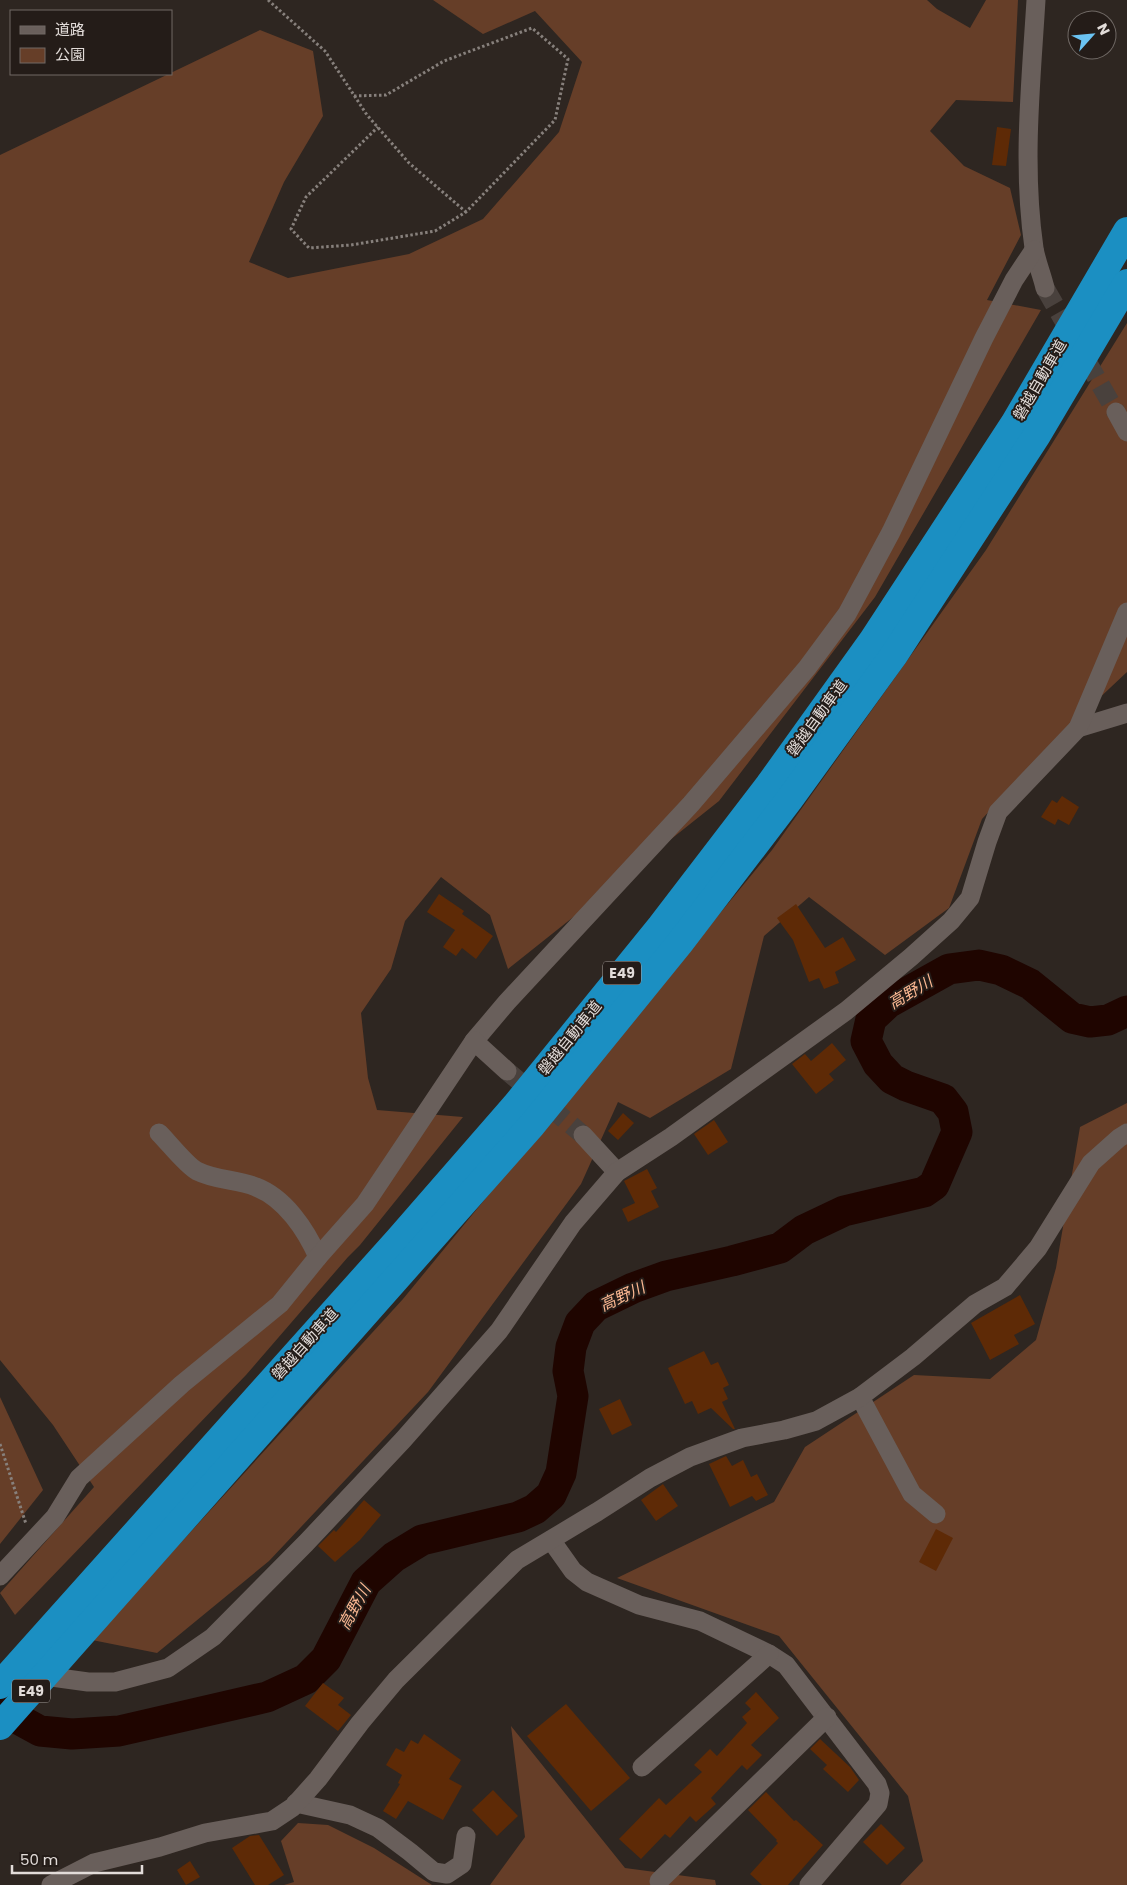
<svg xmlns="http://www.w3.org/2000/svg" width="1127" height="1885" font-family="Poppins,'Noto Sans JP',sans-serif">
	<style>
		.green { fill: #663e28 }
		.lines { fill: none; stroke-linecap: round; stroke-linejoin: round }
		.river { stroke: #1f0500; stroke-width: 31 }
		.building { fill: #5e2a06 }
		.minor-tunnel { stroke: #49413d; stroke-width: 19; stroke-dasharray: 19 9; stroke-linecap: butt }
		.path { stroke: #87807c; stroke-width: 3; stroke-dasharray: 2.5 2.5; stroke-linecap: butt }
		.minor { stroke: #695f5b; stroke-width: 19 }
		.motorway { stroke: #1b8fc2; stroke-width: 28 }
		.labels { text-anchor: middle; stroke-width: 4; stroke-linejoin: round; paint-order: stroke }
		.shield { fill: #241c18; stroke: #a9a29f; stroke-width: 1 }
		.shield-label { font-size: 14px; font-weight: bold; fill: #e2dcd9 }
		.street-label { font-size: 15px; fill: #e2dcd9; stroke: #241c18 }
		.water-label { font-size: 16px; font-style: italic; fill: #fcb892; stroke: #241c18 }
	</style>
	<rect width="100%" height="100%" fill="#2e2621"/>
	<g class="green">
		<polygon points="433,0 927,0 937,9 970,28 986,0 1018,0 1013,102 956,100 930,131 964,166 1010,188 1021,235 987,300 1041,310 875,597 719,801 508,969 490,915 441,877 405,921 391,969 361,1013 368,1078 377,1110 463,1117 360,1245 348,1257 246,1375 15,1615 0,1593 94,1487 53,1425 0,1360 0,155 260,30 313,51 323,116 284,182 249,262 288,278 409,254 483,219 559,132 582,62 535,11 483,34"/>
		<polygon points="1127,323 1127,672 1060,735 982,819 949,908 885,955 809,897 764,936 731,1069 650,1118 618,1102 581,1184 428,1392 269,1561 157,1653 92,1640 403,1299 772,850 986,550"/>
		<polygon points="1127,1103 1127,1885 900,1885 923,1861 908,1796 779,1636 617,1578 774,1502 805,1447 914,1375 990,1379 1036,1340 1056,1268 1080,1127"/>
		<polygon points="0,1397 43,1490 0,1544"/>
		<polygon points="511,1726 625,1868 715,1880 716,1885 490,1885 525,1837"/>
		<polygon points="298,1823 328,1825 374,1848 432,1885 284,1885 294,1882 281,1841"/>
	</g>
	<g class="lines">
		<polyline class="river" points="0,1709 40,1731 72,1734 119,1731 267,1697 306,1679 326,1659 366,1582 394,1557 422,1540 518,1517 535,1509 551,1495 561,1473 573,1396 568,1371 571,1347 580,1323 596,1306 633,1288 666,1276 732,1261 780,1248 804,1230 844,1211 924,1192 934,1185 957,1132 953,1112 943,1099 906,1086 892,1079 878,1064 866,1041 871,1019 888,1003 949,969 979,965 1001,970 1030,984 1072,1018 1090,1022 1108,1020 1127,1011"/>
	</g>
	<g class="building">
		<polygon points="997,127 1011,129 1006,166 992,165"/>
		<polygon points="1062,796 1079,807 1069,825 1058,819 1055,825 1041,817 1052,800 1057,803"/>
		<polygon points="439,894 464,911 462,914 493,936 476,959 462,948 456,956 443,947 455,930 427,912"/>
		<polygon points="796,904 825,948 843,937 856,960 835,972 839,983 824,989 819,978 809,982 793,940 777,918"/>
		<polygon points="832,1043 846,1060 829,1074 834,1080 816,1094 792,1064 805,1054 811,1061"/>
		<polygon points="623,1113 634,1123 618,1140 608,1131"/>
		<polygon points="714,1120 728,1142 708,1155 694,1134"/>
		<polygon points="647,1169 657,1188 651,1191 659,1207 628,1222 622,1209 635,1203 624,1181"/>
		<polygon points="1020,1295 1035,1324 1014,1335 1019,1344 990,1360 971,1323"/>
		<polygon points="704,1351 711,1365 718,1362 729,1385 723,1388 728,1399 722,1402 735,1429 733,1429 711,1408 698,1414 692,1401 685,1404 668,1368"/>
		<polygon points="620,1399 632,1425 612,1435 599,1409"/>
		<polygon points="726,1456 732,1466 743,1460 751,1477 757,1474 768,1495 756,1501 752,1496 730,1507 709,1464"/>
		<polygon points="663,1484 678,1506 656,1521 641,1500"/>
		<polygon points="364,1500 381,1515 360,1540 335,1562 318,1546 334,1530 336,1532"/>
		<polygon points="936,1529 953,1538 936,1571 919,1562"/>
		<polygon points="323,1683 344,1698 338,1705 351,1715 338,1731 305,1706"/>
		<polygon points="756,1692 779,1718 751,1745 762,1755 747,1770 742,1765 711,1798 716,1804 696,1822 690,1816 670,1838 665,1834 641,1859 619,1839 659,1798 666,1805 702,1772 694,1765 710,1749 717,1756 747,1723 742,1717 751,1709 745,1703"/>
		<polygon points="566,1704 630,1778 591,1811 527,1736"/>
		<polygon points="424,1734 461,1760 449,1779 462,1786 443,1820 408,1801 396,1819 383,1811 400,1784 398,1783 402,1775 386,1765 396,1748 404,1752 411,1740 418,1744"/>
		<polygon points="820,1739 850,1767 859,1780 848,1792 823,1769 827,1765 810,1749"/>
		<polygon points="493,1790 518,1816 497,1836 472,1810"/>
		<polygon points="766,1792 794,1821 796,1820 823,1845 788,1885 762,1885 750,1874 778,1843 776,1841 777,1840 748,1810"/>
		<polygon points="881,1824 905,1848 887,1865 863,1842"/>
		<polygon points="259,1835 284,1875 268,1885 255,1885 232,1848 250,1836"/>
		<polygon points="190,1861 200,1877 186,1885 177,1870"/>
	</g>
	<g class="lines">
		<g class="minor-tunnel">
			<polyline points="1045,288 1116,412"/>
			<polyline points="507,1071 583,1135"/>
		</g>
		<g class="path">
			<polyline points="268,0 325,51 367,115 409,163 466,212"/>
			<polyline points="354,96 386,95 444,61 532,28 568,59 555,120 466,212 435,231 351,245 309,248 291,229 306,197 378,127"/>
			<polyline points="0,1444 26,1524"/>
		</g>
		<g class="minor">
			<path d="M1036,0C1031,83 1022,165 1034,248C1036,261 1042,275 1045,288"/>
			<polyline points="1116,412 1127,432"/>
			<polyline points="1078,728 1127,713"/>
			<polyline points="474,1041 507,1002 691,804 807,668 847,614 891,532 984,338 1014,280 1034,250"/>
			<path d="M159,1133C169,1143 187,1166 197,1171C217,1181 237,1179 256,1187C285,1198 306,1230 318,1257"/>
			<polyline points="583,1135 617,1172"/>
			<polyline points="860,1397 912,1494 936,1514"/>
			<polyline points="551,1540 573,1571 587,1582 639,1605 700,1621 769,1654 786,1665 877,1784 880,1793 878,1804 809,1885"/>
			<polyline points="0,1576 55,1517 79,1478 182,1384 280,1304 318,1257 365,1204 474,1041 507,1071"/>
			<polyline points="37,1675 88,1682 115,1682 168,1668 213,1637 306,1543 403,1440 499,1331 573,1223 617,1172 671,1137 846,1011 911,957 951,921 970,898 987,842 998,812 1078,728 1127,612"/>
			<polyline points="642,1767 769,1654"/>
			<polyline points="296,1803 350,1815 378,1828 410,1852 434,1872 447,1874 462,1864 466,1836"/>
			<polyline points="659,1881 827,1717"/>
			<polyline points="51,1885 94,1863 160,1847 205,1833 272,1821 293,1807 318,1779 360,1723 396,1680 517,1560 597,1512 650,1478 690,1457 742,1438 784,1430 816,1421 860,1397 913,1357 975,1304 1005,1287 1038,1248 1091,1163 1119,1138 1127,1133"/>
		</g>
		<g class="motorway">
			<polyline points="0,1685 399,1239 515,1106 661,926 769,785 873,640 1014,424 1127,231"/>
			<polyline points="0,1726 532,1125 679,944 789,800 894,655 1037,435 1127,283"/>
		</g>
	</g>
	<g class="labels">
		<g class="shield">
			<rect x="603" y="961.5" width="38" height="23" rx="4"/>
			<rect x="12" y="1679.5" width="38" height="23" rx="4"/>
		</g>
		<g class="shield-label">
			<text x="622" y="978">E49</text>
			<text x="31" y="1696">E49</text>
		</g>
		<g class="street-label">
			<text transform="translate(1040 380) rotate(-60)" y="5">磐越自動車道</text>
			<text transform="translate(817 718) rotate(-54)" y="5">磐越自動車道</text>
			<text transform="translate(570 1038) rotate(-51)" y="5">磐越自動車道</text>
			<text transform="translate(305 1344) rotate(-48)" y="5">磐越自動車道</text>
		</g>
		<g class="water-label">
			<text transform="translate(910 992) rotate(-31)" y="6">高野川</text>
			<text transform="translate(622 1296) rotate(-25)" y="6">高野川</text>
			<text transform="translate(354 1607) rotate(-61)" y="6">高野川</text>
		</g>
	</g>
	<rect x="10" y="10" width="162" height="65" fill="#241c18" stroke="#706965"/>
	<rect x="20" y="26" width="25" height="8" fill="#695f5b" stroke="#706965"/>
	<text x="55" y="35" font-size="15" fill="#e2dcd9">道路</text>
	<rect x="20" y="48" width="25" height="15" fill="#663e28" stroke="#706965"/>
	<text x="55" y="60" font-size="15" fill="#e2dcd9">公園</text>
	<g transform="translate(1092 35) rotate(63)"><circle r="24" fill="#241c18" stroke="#706965"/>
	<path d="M0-4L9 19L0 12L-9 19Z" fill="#6bc3f2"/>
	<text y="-8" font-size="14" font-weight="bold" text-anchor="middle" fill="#e2dcd9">N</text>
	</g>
	<path d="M12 1865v8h130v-8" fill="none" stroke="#e2dcd9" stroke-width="2.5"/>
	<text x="20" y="1865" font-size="15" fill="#e2dcd9" stroke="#241c18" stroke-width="4" paint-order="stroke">50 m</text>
</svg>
